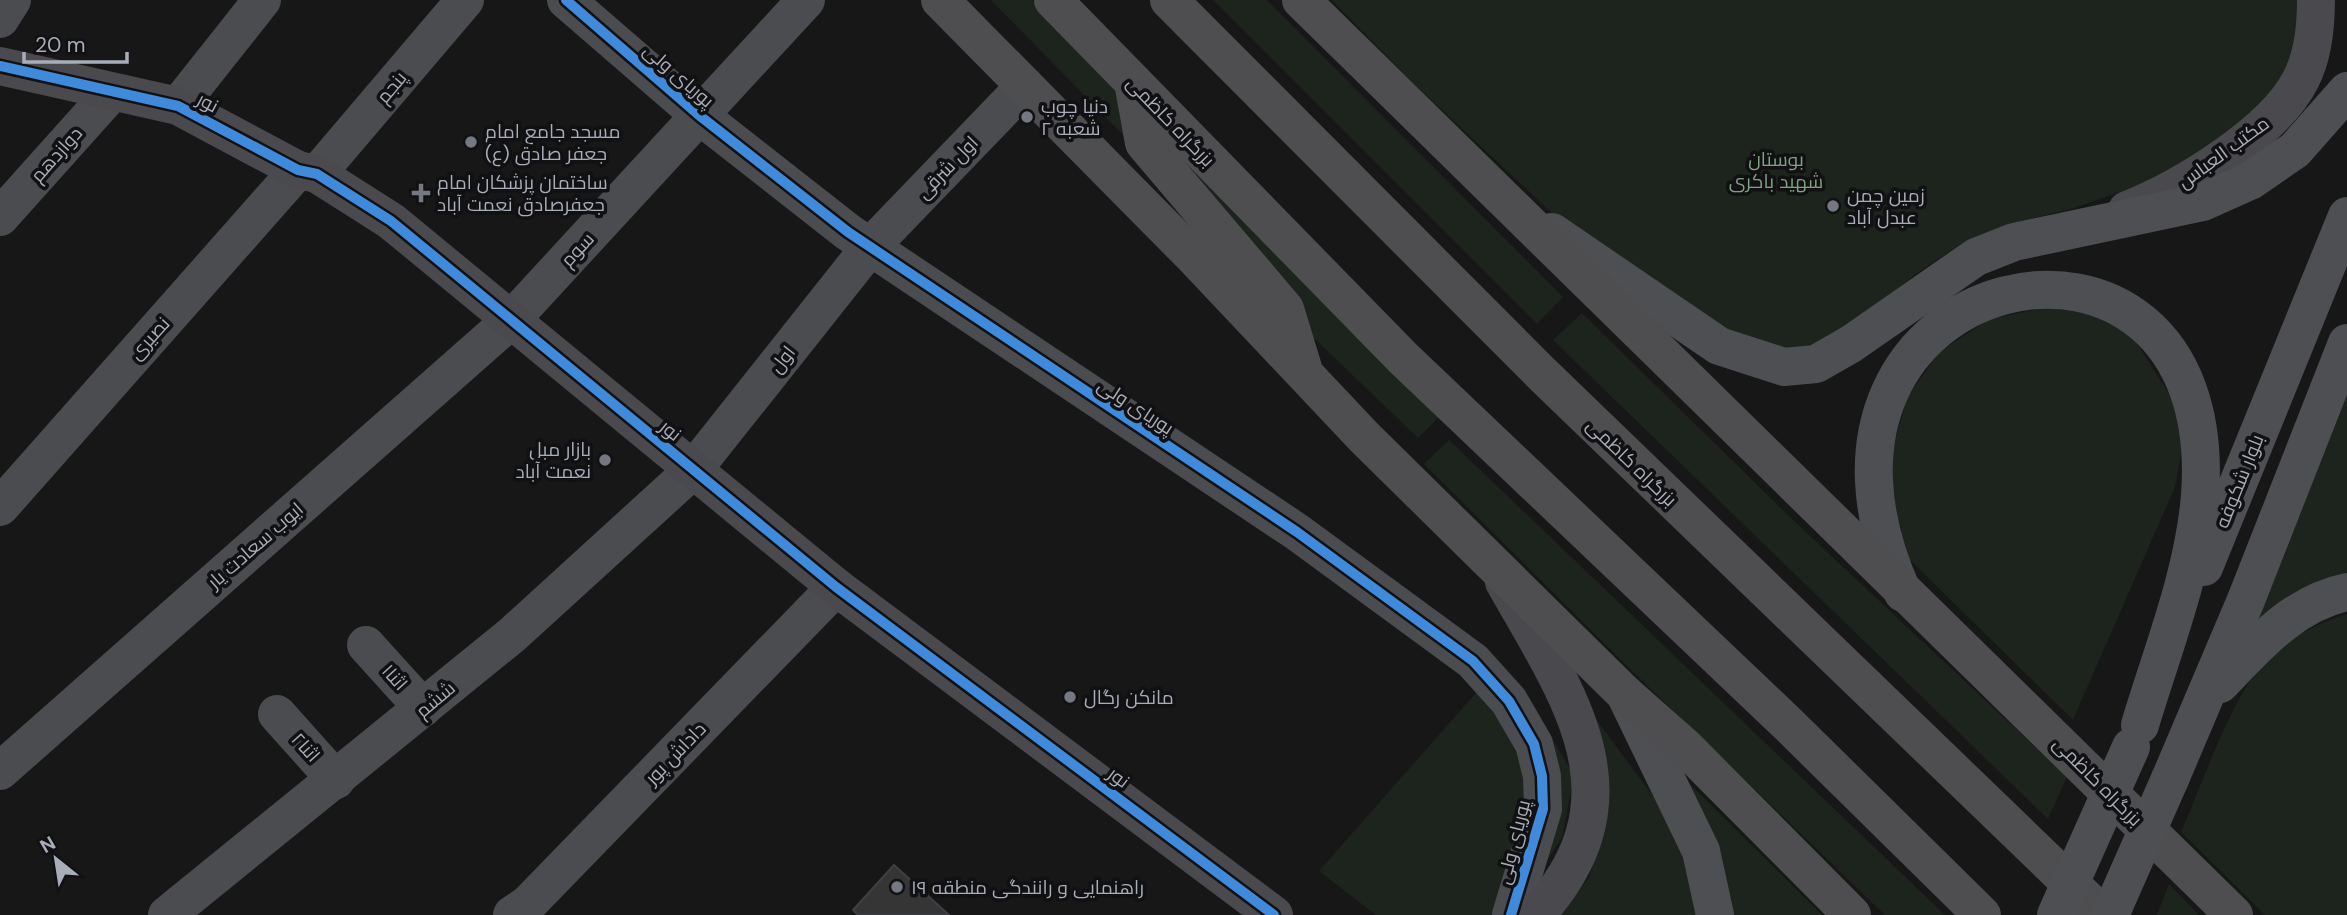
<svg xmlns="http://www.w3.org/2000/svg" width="2347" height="915" font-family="'DM Sans',Cairo,sans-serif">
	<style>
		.green { fill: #1d241e }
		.building { fill: #353536; stroke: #3f4043; stroke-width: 2 }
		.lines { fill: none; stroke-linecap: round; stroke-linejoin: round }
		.street { stroke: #4b4c50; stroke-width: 38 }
		.secondary { stroke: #4a4a4e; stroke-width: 38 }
		.primary { stroke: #4d4f52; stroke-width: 38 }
		.highway { stroke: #4e4e51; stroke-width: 38 }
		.primary-bridge { stroke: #4d4f52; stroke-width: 38 }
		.cycleway-casing { stroke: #111113; stroke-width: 15 }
		.cycleway { stroke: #408adc; stroke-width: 10 }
		.poi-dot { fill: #757880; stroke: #111113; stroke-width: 2.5 }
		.labels { text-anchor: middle; stroke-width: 7; stroke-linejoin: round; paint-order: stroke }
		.street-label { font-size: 19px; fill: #a8adb8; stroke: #111113 }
		.poi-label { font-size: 19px; fill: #a8adb8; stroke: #111113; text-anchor: start }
		.park-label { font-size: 19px; fill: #7fa381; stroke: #111113 }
	</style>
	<rect width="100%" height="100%" fill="#171717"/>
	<g class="green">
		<polygon points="991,0 1032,0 1255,231 1441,415 1418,438 1314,338 1225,239"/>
		<polygon points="1213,0 1267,0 1563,297 1537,324"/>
		<polygon points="1332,0 2300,0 2295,58 2275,92 2210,152 2145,183 2071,209 2006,225 1967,240 1917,273 1828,346 1798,356 1737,341 1570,230 1408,78"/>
		<polygon points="2048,307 2094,315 2133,337 2176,405 2182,449 2175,487 2073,720 1906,556 1892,499 1893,448 1907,398 1939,352 1990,319"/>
		<polygon points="1582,313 1793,520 2067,777 2048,819 1553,340"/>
		<path d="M2347,389V573C2304,584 2283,601 2249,629Z"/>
		<polygon points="1449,440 1945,915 1885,915 1630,669 1424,464"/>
		<path d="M2347,614V915H2265L2181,832C2204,780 2230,700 2267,658C2284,640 2323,621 2347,614Z"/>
		<polygon points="1497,669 1542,721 1574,776 1562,837 1535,880 1500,915 1376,915 1319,871"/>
		<polygon points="1592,714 1667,815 1688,856 1701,915 1559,915 1589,878 1609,807 1606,775"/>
		<polygon points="1675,769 1822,915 1730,915"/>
		<polygon points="2169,884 2199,915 2157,915"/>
	</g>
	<polygon class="building" points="894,865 949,915 858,915 853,910"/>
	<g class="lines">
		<g class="street">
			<polyline points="566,0 700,116 848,232 1297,532 1473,661 1509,701 1534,744 1542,776 1543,809 1511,915"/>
			<polyline points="0,19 12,0"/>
			<polyline points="178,106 262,0"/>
			<polyline points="317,174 465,0"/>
			<polyline points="0,217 112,92"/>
			<polyline points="0,507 298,170"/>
			<polyline points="366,645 423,708"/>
			<polyline points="277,714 336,780"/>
			<polyline points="0,771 511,320 806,0"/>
			<polyline points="167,915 512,635 693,470 870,247 1025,86"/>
			<polyline points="512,915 528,904 836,587"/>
		</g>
		<g class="secondary">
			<polyline points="0,66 178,106 298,170 317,174 391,221 836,587 1274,915"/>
			<path d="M2127,210C2181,189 2275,132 2301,79C2313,56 2316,25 2316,0"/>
			<path d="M1504,582C1569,697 1644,797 1536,915"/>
		</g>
		<g class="primary">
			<polyline points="1552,232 1719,346 1784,367 1816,364 1851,344 1976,257 2014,242 2203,202 2250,181 2295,150 2347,91"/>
			<polyline points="2204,567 2347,216"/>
			<path d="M1903,593C1754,264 2224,161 2200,495C2194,573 2162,651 2140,725"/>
			<path d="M2220,684C2257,646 2293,603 2347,592"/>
			<polyline points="1625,694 1701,851 1715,915"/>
			<polyline points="2170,779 2246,600 2347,343"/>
		</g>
		<g class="highway">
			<polyline points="940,0 1195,258 1364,437 1625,694 1685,747 1852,915"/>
			<polyline points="1053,0 1403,358 1789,725 1982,915"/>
			<polyline points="1169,0 1541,373 2103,915"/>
			<polyline points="1301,0 2234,915"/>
			<polyline points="1133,82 1144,143 1285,309 1303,368"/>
		</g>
		<g class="primary-bridge">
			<polyline points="2056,915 2131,747"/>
			<polyline points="2110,915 2170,779"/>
		</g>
		<g class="cycleway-casing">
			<g id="cycleway">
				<polyline points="566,0 700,116 848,232 1297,532 1473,661 1509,701 1534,744 1542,776 1543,809 1511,915"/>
				<polyline points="0,66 178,106 298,170 317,174 391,221 836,587 1274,915"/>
			</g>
		</g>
		<use href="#cycleway" class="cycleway"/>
	</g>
	<g class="poi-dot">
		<circle cx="1027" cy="117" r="7"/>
		<circle cx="471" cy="142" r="7"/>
		<path d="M417.5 182.5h7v7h7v7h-7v7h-7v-7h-7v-7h7z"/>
		<circle cx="1833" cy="206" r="7"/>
		<circle cx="605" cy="460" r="7"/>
		<circle cx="1070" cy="697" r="7"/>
		<circle cx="897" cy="887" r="7"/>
	</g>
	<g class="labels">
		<g class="street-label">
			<text transform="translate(679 75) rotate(41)" y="7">پوریای ولی</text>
			<text transform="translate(391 87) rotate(-50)" y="7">پنجم</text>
			<text transform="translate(208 102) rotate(28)" y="7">نور</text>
			<text transform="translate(1171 121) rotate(46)" y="7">بزرگراه کاظمی</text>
			<text transform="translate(2223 152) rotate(-36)" y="7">مکتب العباس</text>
			<text transform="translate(56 154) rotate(-48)" y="7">دوازدهم</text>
			<text transform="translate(947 167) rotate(-46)" y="7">اول شرقی</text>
			<text transform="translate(577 249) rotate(-47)" y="7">سوم</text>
			<text transform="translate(149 338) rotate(-48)" y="7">نصیری</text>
			<text transform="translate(782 359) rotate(-52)" y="7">اول</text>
			<text transform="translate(1136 406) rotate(33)" y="7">پوریای ولی</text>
			<text transform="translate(671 430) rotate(39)" y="7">نور</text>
			<text transform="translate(1632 462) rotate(44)" y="7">بزرگراه کاظمی</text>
			<text transform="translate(2239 481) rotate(-68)" y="7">بلوار شکوفه</text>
			<text transform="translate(255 545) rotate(-41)" y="7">ایوب سعادت یار</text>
			<text transform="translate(395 677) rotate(48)" y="7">اثنا۱</text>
			<text transform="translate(435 699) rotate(-40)" y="7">ششم</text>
			<text transform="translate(306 747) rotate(48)" y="7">اثنا۲</text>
			<text transform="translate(675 753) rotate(-46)" y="7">داداش پور</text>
			<text transform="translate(1119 777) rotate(37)" y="7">نور</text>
			<text transform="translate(2098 781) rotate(45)" y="7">بزرگراه کاظمی</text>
			<text transform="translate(1513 842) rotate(-76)" y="7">پوریای ولی</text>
		</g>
		<g class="poi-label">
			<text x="1041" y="113">دنیا چوب<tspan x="1041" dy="22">شعبه ۲</tspan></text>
			<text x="485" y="138">مسجد جامع امام<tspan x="485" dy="22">جعفر صادق (ع)</tspan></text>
			<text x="437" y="189">ساختمان پزشکان امام<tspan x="437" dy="22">جعفرصادق نعمت آباد</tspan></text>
			<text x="1847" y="202">زمین چمن<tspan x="1847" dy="22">عبدل آباد</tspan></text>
			<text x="591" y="456" text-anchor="end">بازار مبل<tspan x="591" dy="22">نعمت آباد</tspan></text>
			<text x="1084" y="704">مانکن رگال</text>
			<text x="911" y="894">راهنمایی و رانندگی منطقه ۱۹</text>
		</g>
		<g class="park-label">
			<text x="1776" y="166">بوستان<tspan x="1776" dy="22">شهید باکری</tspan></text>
		</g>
	</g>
	<g transform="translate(56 859) rotate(330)" stroke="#111113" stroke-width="5" paint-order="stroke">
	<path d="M0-5L12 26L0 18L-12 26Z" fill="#a8adb8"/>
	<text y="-10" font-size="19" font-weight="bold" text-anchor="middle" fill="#a8adb8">N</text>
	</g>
	<path d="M24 52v10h103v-10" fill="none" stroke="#a8adb8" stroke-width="3.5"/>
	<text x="35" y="52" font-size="21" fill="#a8adb8" stroke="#111113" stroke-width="5" paint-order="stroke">20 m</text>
</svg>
